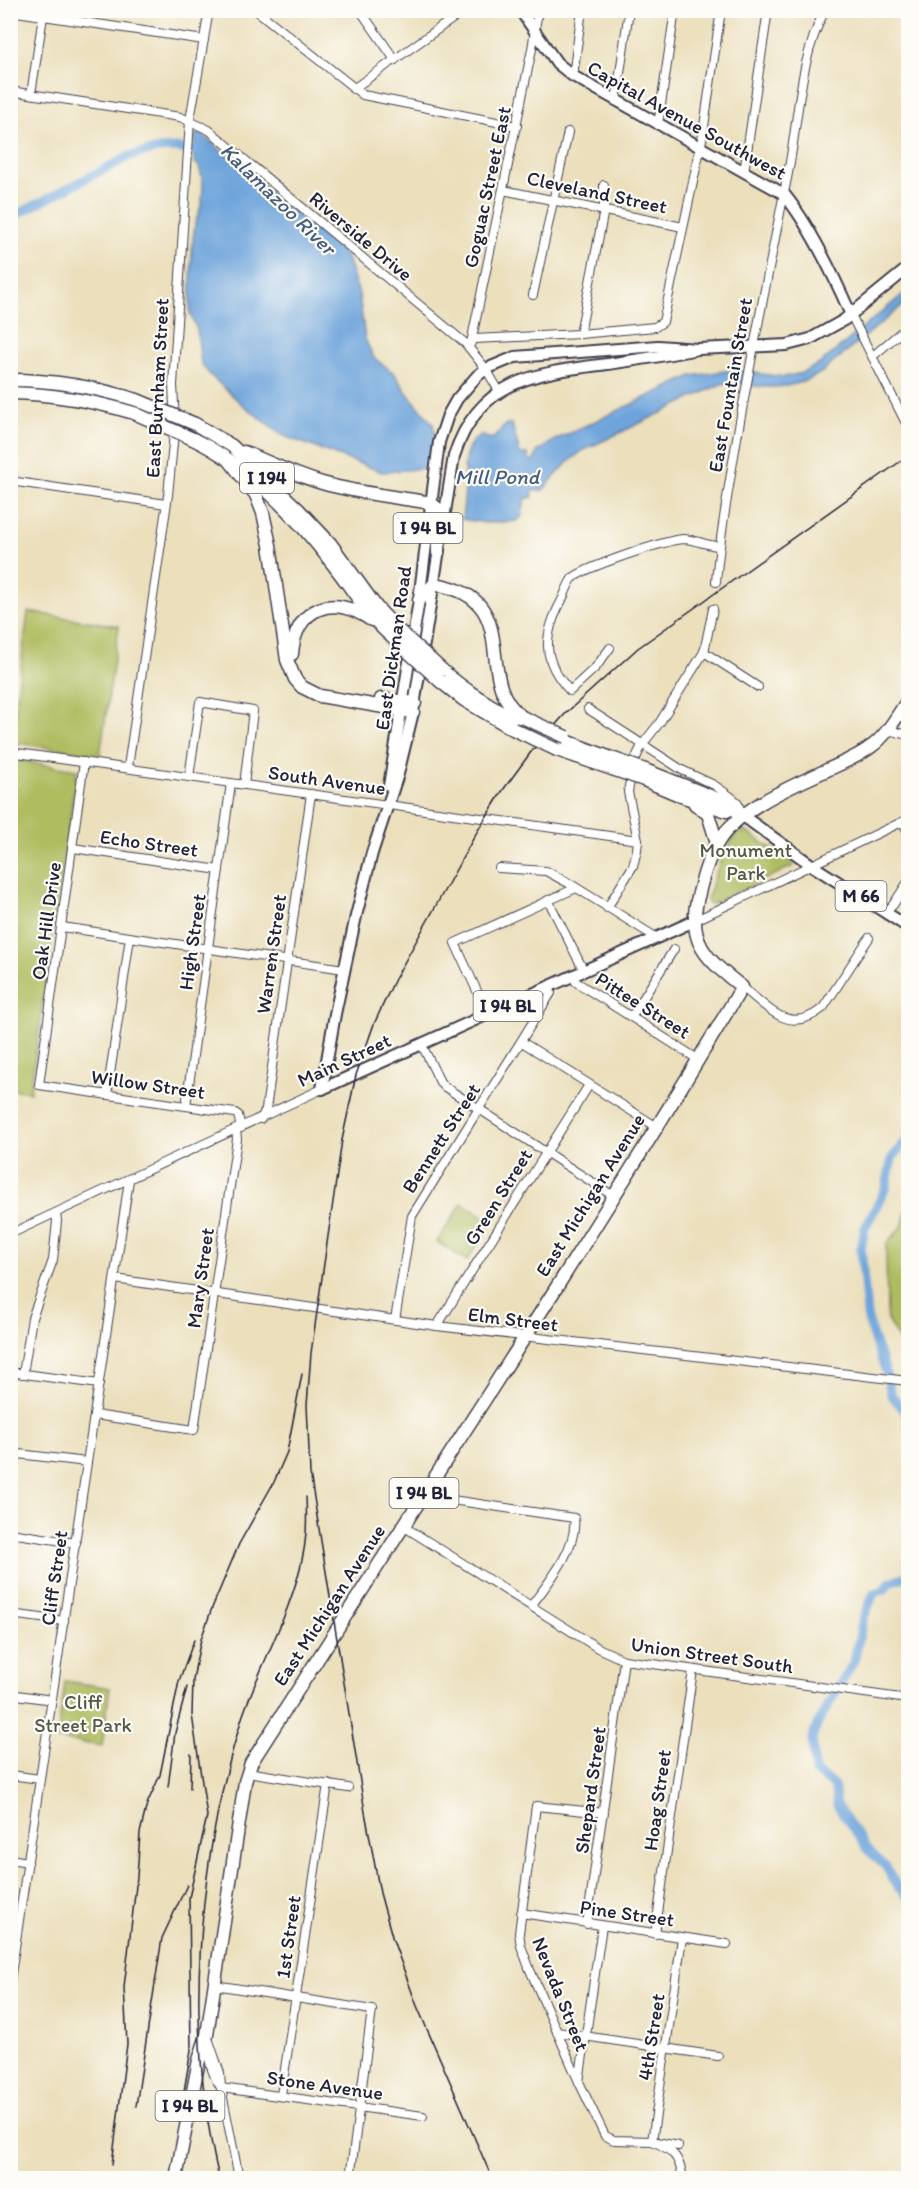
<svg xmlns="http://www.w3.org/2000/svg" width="919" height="2189" font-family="Itim,sans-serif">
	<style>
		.green { fill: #afbc5e; stroke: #686f4c; stroke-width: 1.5 }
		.water { fill: #6ea4db; stroke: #48638b; stroke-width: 1.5 }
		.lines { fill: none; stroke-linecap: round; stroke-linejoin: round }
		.river { stroke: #6ea4db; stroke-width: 9 }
		.minor-casing { stroke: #403e4e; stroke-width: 10 }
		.major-casing { stroke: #403e4e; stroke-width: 14 }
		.highway-casing { stroke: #403e4e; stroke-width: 15 }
		.minor { stroke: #fff; stroke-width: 8 }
		.major { stroke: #fff; stroke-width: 10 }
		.highway { stroke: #fff; stroke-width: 12 }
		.rail { stroke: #22223b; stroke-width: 1.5 }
		.highway-bridge-casing { stroke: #403e4e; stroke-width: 15; stroke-linecap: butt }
		.highway-bridge { stroke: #fff; stroke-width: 12 }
		.labels { text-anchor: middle; stroke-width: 4.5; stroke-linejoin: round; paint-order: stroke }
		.shield { fill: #fdfcf7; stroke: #646373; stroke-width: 1.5 }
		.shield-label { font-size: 18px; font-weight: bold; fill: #22223b }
		.street-label { font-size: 20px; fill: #22223b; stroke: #fdfcf7 }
		.park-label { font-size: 20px; fill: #535847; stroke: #fdfcf7 }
		.water-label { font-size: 21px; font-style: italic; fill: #445c83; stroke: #fdfcf7 }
	</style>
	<rect width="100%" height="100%" fill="#fdfcf7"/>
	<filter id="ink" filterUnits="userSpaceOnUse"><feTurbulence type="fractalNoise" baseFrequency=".0167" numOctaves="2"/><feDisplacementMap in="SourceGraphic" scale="12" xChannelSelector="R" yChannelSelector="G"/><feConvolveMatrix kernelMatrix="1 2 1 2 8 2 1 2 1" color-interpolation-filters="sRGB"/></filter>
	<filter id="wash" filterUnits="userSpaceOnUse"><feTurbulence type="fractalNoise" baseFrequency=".008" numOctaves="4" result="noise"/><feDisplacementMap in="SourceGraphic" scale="24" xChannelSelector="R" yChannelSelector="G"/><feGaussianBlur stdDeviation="1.35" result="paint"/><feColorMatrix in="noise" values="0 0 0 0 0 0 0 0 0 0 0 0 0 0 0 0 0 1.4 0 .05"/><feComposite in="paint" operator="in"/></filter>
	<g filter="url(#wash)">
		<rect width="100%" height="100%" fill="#ebdfbc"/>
		<g class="green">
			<polygon points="28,612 119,626 100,755 11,742"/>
			<polygon points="11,759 77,770 30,1092 11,1089"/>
			<polygon points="745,831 792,862 793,866 712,904 708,904 707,899 723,853 737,833"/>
			<polygon points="462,1203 492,1222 467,1261 437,1242"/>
			<polygon points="908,1204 908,1356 887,1320 886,1244 903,1225"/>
			<polygon points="65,1681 110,1688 102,1746 57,1739"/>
		</g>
		<g class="water">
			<polygon points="200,133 346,255 359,294 365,339 374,358 394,373 405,390 433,424 435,437 431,461 427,468 382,472 284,436 243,405 210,375 201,363 197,330 190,313 192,247 195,224 202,203 203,183 199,166 194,162 195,134"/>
			<path d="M908,290V301L822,372C800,386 779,389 754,386C742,384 733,382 721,384L582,451L567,463L543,490L532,491L533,497L525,499L522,516L517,521L486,523L462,519C463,508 465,496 465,486C464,466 462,447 480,435L488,438H494L506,424H512L520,454H528L529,460L534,461L537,452L555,440L692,376L732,370L784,377L802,373L821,363Z"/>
		</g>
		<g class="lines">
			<g class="river">
				<polyline points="10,218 130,156 158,149 176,148 205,153"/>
				<polyline points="908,1139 892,1158 886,1188 865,1228 861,1249 867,1315 872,1334 885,1369 891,1394 906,1413 908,1420"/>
				<polyline points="908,1576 890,1582 884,1590 874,1593 863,1619 854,1661 818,1723 812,1738 815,1772 834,1785 837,1805 867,1849 886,1867 896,1885 908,1897"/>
			</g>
		</g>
	</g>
	<g filter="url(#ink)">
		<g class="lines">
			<g class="minor-casing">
				<g id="minor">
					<polyline points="256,10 363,95 517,126"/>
					<polyline points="360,10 395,60"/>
					<polyline points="10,11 204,40"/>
					<polyline points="573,76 582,10"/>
					<polyline points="353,89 465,10"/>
					<polyline points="10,91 180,117 209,130 465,343 486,369 499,391"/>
					<polyline points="31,94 44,10"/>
					<polyline points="616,101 629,10"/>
					<polyline points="658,125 675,10"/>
					<polyline points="744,172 768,10"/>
					<polyline points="503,190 683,227"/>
					<polyline points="533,295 568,132"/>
					<polyline points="851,315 908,427"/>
					<polyline points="580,334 604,210 604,185"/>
					<polyline points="473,339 580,334 655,327 663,322 702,140 721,10"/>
					<polyline points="471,343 532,49 538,10"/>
					<polyline points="873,356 908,326"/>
					<polyline points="10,481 166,504"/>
					<path d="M716,582C720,534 729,486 737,438C752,353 769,268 786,183C799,125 797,64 825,10"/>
					<path d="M610,648L596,667L570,691C541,660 543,635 562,600C565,593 568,585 572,579C582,568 667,540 683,539C695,539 707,546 719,546"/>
					<polyline points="704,652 758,687"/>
					<polyline points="588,709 682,770 714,785 730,796 737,802 742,814"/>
					<polyline points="888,730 908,735"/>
					<polyline points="10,752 638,840"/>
					<polyline points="84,762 39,1085 235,1113 238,1115 241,1128"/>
					<polyline points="128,767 168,495 175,423 173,385 190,120 209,10"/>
					<polyline points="189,777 200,702 253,711 244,785"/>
					<polyline points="903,822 908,832"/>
					<polyline points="73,848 219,870"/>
					<polyline points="499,868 546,871 572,885 657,938"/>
					<polyline points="548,900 584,971"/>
					<polyline points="607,908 633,866 637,850 638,840 628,792 633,764 642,745 660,722 704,652 713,609"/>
					<polyline points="886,912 893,905 908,882"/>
					<polyline points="694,921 908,819"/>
					<polyline points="62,927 344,969"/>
					<polyline points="573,976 576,982 699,1060"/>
					<path d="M742,987C769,1008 789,1036 823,1008L869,938"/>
					<polyline points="488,1015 455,943 576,888"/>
					<polyline points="630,1016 634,1013 674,949"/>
					<polyline points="522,1042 657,1127"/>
					<polyline points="422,1045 440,1082 445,1087 612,1195"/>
					<polyline points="107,1095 130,937"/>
					<polyline points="186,1106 231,783"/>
					<polyline points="261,1119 266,1109 311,794"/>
					<polyline points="10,1219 12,1233"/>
					<polyline points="10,1234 322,1089"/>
					<polyline points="115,1279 437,1326 908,1381"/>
					<polyline points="395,1320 412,1216 551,993 550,987"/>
					<polyline points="437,1326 589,1085"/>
					<polyline points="10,1372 99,1384"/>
					<polyline points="23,1374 32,1318 53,1260 57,1221 56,1213"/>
					<polyline points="95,1415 194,1430 237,1139 236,1130"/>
					<polyline points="10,1453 87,1462"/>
					<path d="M426,1490L452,1500L574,1518C578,1548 548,1583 531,1606"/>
					<polyline points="403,1526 598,1648 624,1660 908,1699"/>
					<polyline points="10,1533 76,1543"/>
					<polyline points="10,1614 64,1621"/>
					<polyline points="10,1694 52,1700"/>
					<polyline points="247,1772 348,1788"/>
					<polyline points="10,1775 40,1779"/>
					<polyline points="10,1859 28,1862"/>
					<polyline points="521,1913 727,1944"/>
					<polyline points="587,1924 624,1660"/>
					<polyline points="602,1926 579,2082 605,2136 614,2140 652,2141 678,2146"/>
					<polyline points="655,1934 693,1670"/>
					<path d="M682,1938L652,2141C673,2150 679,2156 683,2178"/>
					<polyline points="10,1981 129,1180"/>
					<polyline points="215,1985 372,2010 350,2178"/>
					<polyline points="557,2032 718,2056"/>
					<polyline points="207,2035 220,2073 221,2088 239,2178"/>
					<path d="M207,2044C208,2059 212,2074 220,2086"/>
					<polyline points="579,2082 530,1970 521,1946 519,1933 536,1806 604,1813"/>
					<polyline points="221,2088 423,2116"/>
					<polyline points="281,2095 328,1784"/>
					<polyline points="238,2174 272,2178"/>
				</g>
			</g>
			<g class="major-casing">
				<g id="major">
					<path d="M520,10L557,63L573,76L784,194C811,227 834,276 851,315"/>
					<polyline points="389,786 419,600 439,442 448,415 457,399 477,376 486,369 515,357 658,346 698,349 787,345 810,339 844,320 908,268"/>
					<polyline points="743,816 813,866 908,927"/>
					<path d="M322,1089L335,1014L356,916L372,853L398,774L413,712L454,456C479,378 537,373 608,364C638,360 668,355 698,349"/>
					<polyline points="322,1089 694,921"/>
				</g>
			</g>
			<g class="highway-casing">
				<g id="highway">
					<path d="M10,380C54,380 95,387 137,400"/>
					<path d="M10,393C53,394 94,401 134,413"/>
					<polyline points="195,424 232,446 299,510 330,543 377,608 396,628"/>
					<path d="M193,439C250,466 298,518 335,567C354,591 369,618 393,638"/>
					<path d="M244,452C270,463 295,475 322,483C357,493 395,497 431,503L437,508L438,514V553"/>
					<polyline points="230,461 256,495 263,513 270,545 287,660 295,679 302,687 320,696 413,712"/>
					<path d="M419,600L434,584C527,598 470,679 522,717"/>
					<path d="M292,654C295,607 334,593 371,620"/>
					<path d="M442,670C465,691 492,706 519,722"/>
					<polyline points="440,681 464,700 513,729"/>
					<polyline points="381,699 415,703"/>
					<polyline points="564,740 614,759"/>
					<polyline points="557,750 612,769"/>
					<polyline points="645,770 723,801 743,816"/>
					<polyline points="644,780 684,797 727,811"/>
					<polyline points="695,804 708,814 717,843"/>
					<path d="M176,2178L199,2060L207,2035L245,1782L251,1763C416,1505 585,1250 742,987C706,959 685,941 699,893C703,876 709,856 718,842C740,807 791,787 827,770C842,763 858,757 872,746C887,735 897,716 908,700"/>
				</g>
			</g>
			<use href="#minor" class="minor"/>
			<use href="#major" class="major"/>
			<use href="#highway" class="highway"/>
			<g class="rail">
				<polyline points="168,1787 175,1733 187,1687"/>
				<polyline points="190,1788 191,1754"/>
				<polyline points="136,2106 162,1938 187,1885"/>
				<polyline points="181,2109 191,2050 189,1898 207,1816 192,1715 193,1680 197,1658 201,1639 212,1608 239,1544 274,1482 287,1452 302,1374"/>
				<polyline points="112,2164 127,2044 124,1987 137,1877 140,1833 147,1804 160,1775 179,1681 194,1640"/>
				<path d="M219,2178C184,2033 197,1863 241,1721C259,1666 292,1612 303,1555C307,1536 307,1516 306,1497"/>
				<polyline points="492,2178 417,2006 393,1940 380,1893 365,1812 310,1473 307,1405 311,1353 342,1140 356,1075 374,1024 394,981 478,830 503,790 531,752 567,712 638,648 908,456"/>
			</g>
			<g class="highway-bridge-casing">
				<g id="highway-bridge">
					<polyline points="137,400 195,424"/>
					<polyline points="134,413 193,439"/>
					<polyline points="396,628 442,670"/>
					<polyline points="393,638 440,681"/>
					<polyline points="522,717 566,737"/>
					<polyline points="513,729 557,750"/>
					<polyline points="614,759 645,770"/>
					<polyline points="612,769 644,780"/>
				</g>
			</g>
			<use href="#highway-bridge" class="highway-bridge"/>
		</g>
	</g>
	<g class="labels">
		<g class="shield">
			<rect x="240" y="463" width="54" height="30" rx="4.5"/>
			<rect x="393.5" y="513" width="69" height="30" rx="4.5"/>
			<rect x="835.5" y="881" width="51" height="30" rx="4.5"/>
			<rect x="473.5" y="991" width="69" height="30" rx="4.5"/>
			<rect x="389.5" y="1478" width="69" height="30" rx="4.5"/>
			<rect x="155.5" y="2091" width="69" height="30" rx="4.5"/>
		</g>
		<g class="shield-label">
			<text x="267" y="484">I 194</text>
			<text x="428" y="534">I 94 BL</text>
			<text x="861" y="902">M 66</text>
			<text x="508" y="1012">I 94 BL</text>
			<text x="424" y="1499">I 94 BL</text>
			<text x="190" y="2112">I 94 BL</text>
		</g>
		<g class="street-label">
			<text transform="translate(687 120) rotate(29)" y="7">Capital Avenue Southwest</text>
			<text transform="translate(487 187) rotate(-78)" y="7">Goguac Street East</text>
			<text transform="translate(597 192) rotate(12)" y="7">Cleveland Street</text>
			<text transform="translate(361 236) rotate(40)" y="7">Riverside Drive</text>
			<text transform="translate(730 385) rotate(-80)" y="7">East Fountain Street</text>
			<text transform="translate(157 388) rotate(-87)" y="7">East Burnham Street</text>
			<text transform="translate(393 648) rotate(-82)" y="7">East Dickman Road</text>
			<text transform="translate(327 780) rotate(8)" y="7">South Avenue</text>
			<text transform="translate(149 843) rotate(8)" y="7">Echo Street</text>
			<text transform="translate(46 921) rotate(-82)" y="7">Oak Hill Drive</text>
			<text transform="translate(192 942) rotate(-82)" y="7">High Street</text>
			<text transform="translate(271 954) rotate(-82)" y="7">Warren Street</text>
			<text transform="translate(643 1005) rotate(32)" y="7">Pittee Street</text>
			<text transform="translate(344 1060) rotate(-25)" y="7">Main Street</text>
			<text transform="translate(148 1084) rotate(8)" y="7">Willow Street</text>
			<text transform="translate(441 1138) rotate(-57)" y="7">Bennett Street</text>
			<text transform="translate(590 1195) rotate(-58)" y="7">East Michigan Avenue</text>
			<text transform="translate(498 1197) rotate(-58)" y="7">Green Street</text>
			<text transform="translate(200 1278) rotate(-82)" y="7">Mary Street</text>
			<text transform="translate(513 1319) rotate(7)" y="7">Elm Street</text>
			<text transform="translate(54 1578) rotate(-82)" y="7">Cliff Street</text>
			<text transform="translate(329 1605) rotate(-57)" y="7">East Michigan Avenue</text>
			<text transform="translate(712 1655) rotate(8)" y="7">Union Street South</text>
			<text transform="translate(590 1790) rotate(-82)" y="7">Shepard Street</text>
			<text transform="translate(657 1800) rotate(-82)" y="7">Hoag Street</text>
			<text transform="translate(627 1913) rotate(8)" y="7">Pine Street</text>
			<text transform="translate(288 1937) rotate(-82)" y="7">1st Street</text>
			<text transform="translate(561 1994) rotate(68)" y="7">Nevada Street</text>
			<text transform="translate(651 2037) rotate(-81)" y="7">4th Street</text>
			<text transform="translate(325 2085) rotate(8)" y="7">Stone Avenue</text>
		</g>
		<g class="park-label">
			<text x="746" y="857">Monument<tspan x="746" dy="23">Park</tspan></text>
			<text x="83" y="1709">Cliff<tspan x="83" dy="23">Street Park</tspan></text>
		</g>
		<g class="water-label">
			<text transform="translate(278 199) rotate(44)" y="7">Kalamazoo River</text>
			<text x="497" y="484">Mill Pond</text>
		</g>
	</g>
	<rect width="919" height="2189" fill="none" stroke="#fdfcf7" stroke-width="36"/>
</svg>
